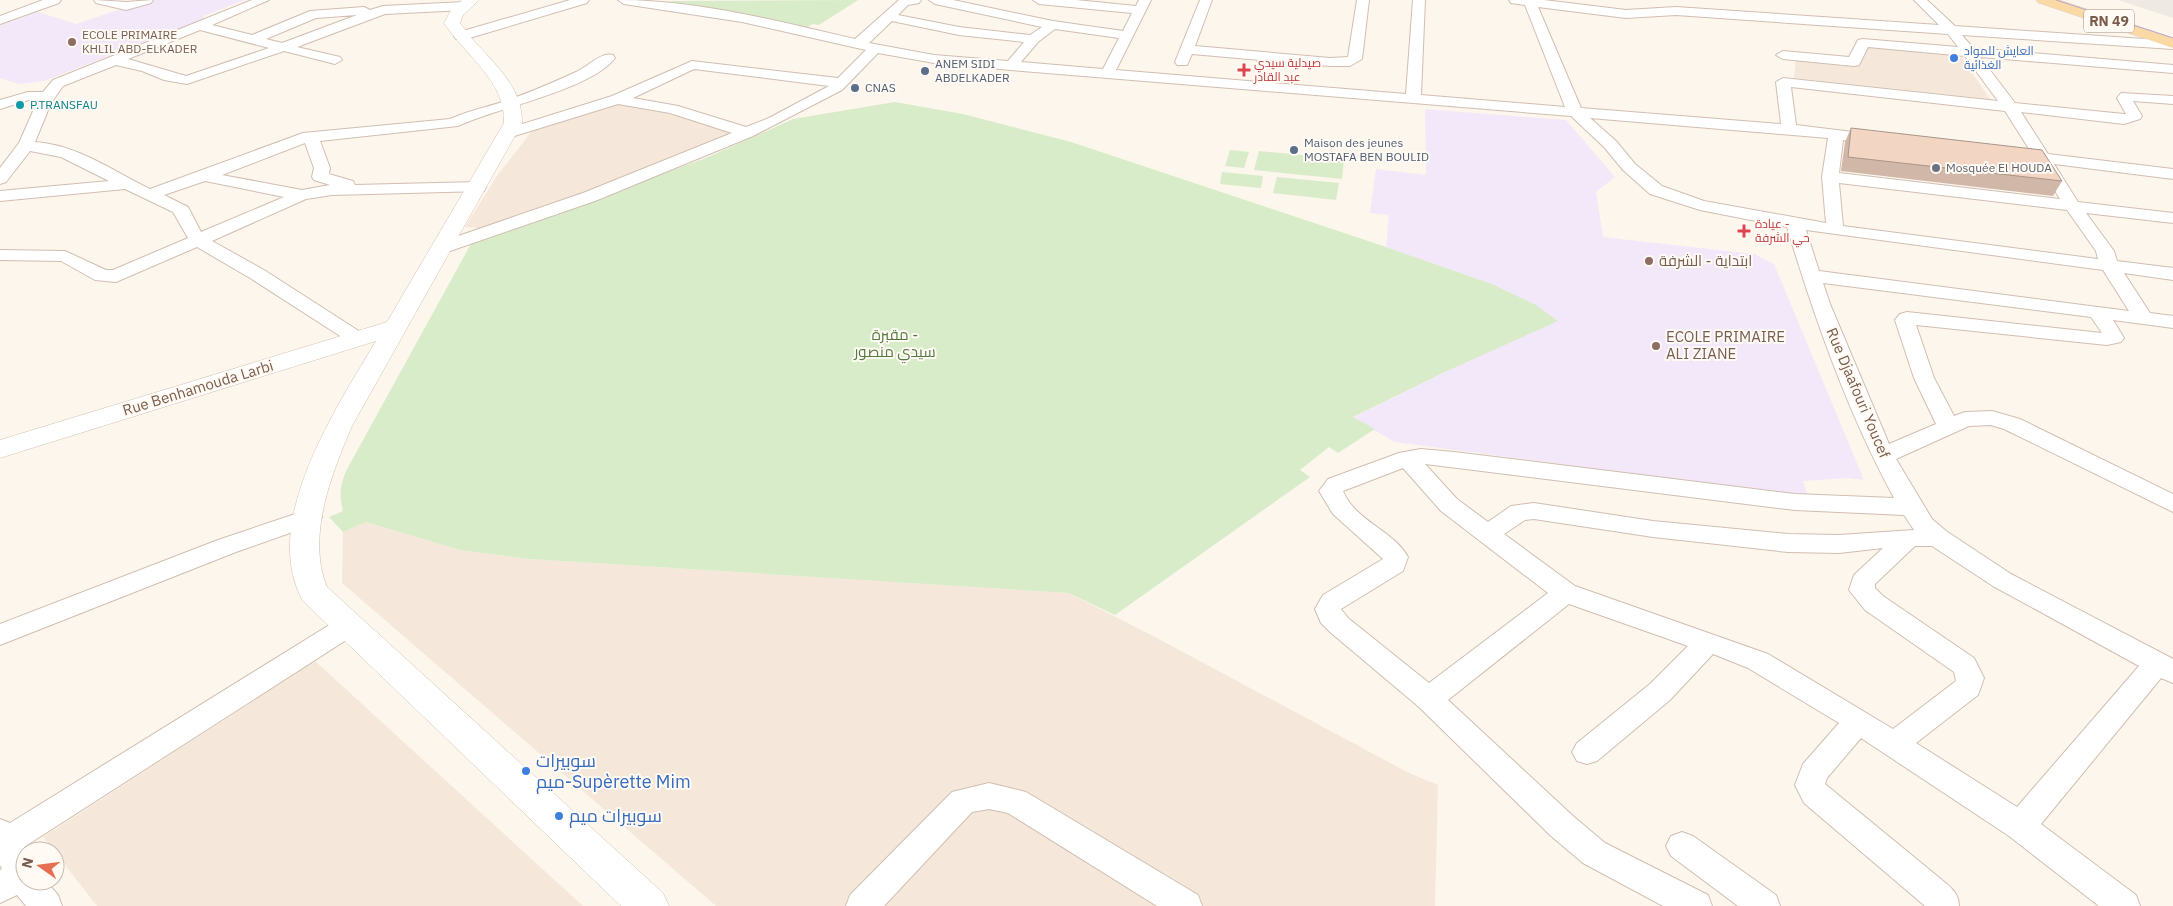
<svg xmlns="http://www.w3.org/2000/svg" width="2173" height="906" font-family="'IBM Plex Sans',Cairo,sans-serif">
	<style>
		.residential { fill: #f5e8da }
		.industrial { fill: #efe9e4 }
		.education { fill: #f3e8fa }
		.green { fill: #d8ecc9 }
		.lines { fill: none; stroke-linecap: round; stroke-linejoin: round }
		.street-casing { stroke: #d1beb0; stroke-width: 2 }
		.secondary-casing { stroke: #d6c0b0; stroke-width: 1 }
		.primary-casing { stroke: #dad1cd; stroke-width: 1 }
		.street { fill: #fff; fill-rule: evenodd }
		.secondary { fill: #fff; fill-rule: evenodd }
		.primary { fill: #fbd9a5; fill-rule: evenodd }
		.tram { stroke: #b9a8c9; stroke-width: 1 }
		.wall { fill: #d1b7a8 }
		.building { fill: #f3d5c3; stroke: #aa9588 }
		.education-dot { fill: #8d6e63; stroke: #fffaf3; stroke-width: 2 }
		.shop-dot { fill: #3f7fe0; stroke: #fffaf3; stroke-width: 2 }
		.health-dot { fill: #e0444e; stroke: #fffaf3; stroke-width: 2 }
		.service-dot { fill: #5c6f8a; stroke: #fffaf3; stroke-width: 2 }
		.culture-dot { fill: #0f9aa8; stroke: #fffaf3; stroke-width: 2 }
		.worship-dot { fill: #6b7280; stroke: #fffaf3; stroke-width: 2 }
		.labels { text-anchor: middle; stroke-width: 4; stroke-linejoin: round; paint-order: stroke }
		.far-education-label { font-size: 12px; fill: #785e54; stroke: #fffaf3; text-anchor: start }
		.far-shop-label { font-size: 12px; fill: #366cbe; stroke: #fffaf3; text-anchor: start }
		.far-health-label { font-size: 12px; fill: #be3a42; stroke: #fffaf3; text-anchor: start }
		.far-service-label { font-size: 12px; fill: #4e5e75; stroke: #fffaf3; text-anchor: start }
		.far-culture-label { font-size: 12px; fill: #0d838f; stroke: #fffaf3; text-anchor: start }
		.far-worship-label { font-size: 12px; fill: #5b616d; stroke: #fffaf3; text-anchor: start }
		.shield { fill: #fffaf3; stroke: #a28b7f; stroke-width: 1 }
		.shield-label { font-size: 14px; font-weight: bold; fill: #7a5c4d }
		.education-label { font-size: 15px; fill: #785e54; stroke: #fffaf3; text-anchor: start }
		.park-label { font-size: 15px; fill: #537a41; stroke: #fffaf3 }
		.street-label { font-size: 15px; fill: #7a5c4d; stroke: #fffaf3 }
		.near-shop-label { font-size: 18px; fill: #366cbe; stroke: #fffaf3; text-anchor: start }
	</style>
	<rect width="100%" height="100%" fill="#fdf6ec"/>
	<g class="residential">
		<polygon points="1864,47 1960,55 1990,99 1794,78 1796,58 1856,64"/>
		<polygon points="616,100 668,111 737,132 656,167 486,229 465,227 497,176 532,131"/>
		<polygon points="366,522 460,550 529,559 1069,593 1155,637 1409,773 1438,785 1435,906 716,906 342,583 343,532"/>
		<polygon points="315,661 583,906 97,906 43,837"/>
	</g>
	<polygon class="industrial" points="2118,0 2173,0 2173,18"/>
	<g class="education">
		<polygon points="148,0 245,0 203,16 205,19 44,81 19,84 0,78 0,25 38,12 76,24"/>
		<polygon points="1425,109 1566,120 1615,177 1596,192 1603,237 1754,254 1774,264 1864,480 1847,478 1803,481 1808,497 1395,442 1352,418 1447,371 1492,284 1386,247 1389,215 1370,213 1376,169 1426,175"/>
	</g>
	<g class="green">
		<polygon points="858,0 819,25 813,24 806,28 667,1"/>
		<path d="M895,102L963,114L1071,142L1386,247L1492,284L1536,305L1558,321L1447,371L1353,417L1375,429L1338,453L1329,447L1300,470L1310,477L1115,615L1069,593L529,559L460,550L366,522L343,532L329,517L343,511C339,495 340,486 346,471L472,242L706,158L793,119Z"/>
		<polygon points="1230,150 1249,152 1244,168 1225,166"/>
		<polygon points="1259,151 1344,159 1342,179 1254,170"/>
		<polygon points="1222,172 1263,176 1261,188 1220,184"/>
		<polygon points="1277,177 1339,183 1336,200 1273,193"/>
	</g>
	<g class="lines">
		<g class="street-casing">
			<g id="street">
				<polygon points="43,0 61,0 59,3 0,24 0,16"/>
				<polygon points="94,0 126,2 153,0 151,3 126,10 96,3"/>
				<path d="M252,0H269L212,25L252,35L310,11L364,7L370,10L383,6L464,2L470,6L464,10L385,14L297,47L340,57L342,60L335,64L284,51L187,84L164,80L142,71L116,65L63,86L51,103L35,142C78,145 113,171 150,189L303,133L450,119C469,110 489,107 508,100C531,92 554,82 576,72C588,67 600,52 613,55L615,58C591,90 496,108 458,126L320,141L330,168L329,174L353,181L355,185L478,182L484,183L486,187L484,191L332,195L306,199L212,241L264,270L365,335L368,339L365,343L358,345L351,343L250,278L197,247L116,282L95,280L61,261L0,260V250L65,251L106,270H113L188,238L173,212L125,189L0,201V191L109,181L61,157L30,151L6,182L0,184V168L19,143L38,100H29L0,109V100L28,92H43L53,80ZM357,15L282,43L266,39L316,18ZM200,30L269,48L186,76L128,59ZM305,143L314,168L312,177L314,180L330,185L302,190L222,175ZM205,181L284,197L201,232L188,207L164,195Z"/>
				<polygon points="570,0 589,0 587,3 466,39 456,39 454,36 456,33"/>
				<path d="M618,0C698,0 777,21 855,39L899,0H921L919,3L908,5L898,15L959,27L1030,35L1042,27L935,4L929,0H953L1053,21L1123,31L1132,13L1039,4L1033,0H1076L1136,6L1139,0H1151L1116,70L1406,94L1413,0H1425L1421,95L1565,107L1525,5L1511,3L1509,0H1544L1626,10L1676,7L1939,25L1914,0H1927L1955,26L2173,41V49L1962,35L1973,48L2173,65V73L1980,57L2015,103L2124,114H2126L2117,98L2121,93L2173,96V104L2133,101L2142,116L2140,119L2124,124L2021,112L2048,154L2173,169V179L2054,164L2078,202L2173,213V223L2086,213L2114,251L2117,261L2173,268V280L2124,273L2150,313L2173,316V328L2113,320L2124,338L2121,342L2107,345L1916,325L1934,378L1954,416L1965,412L1992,411L2020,419L2173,494V512L2004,429L1991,425L1969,426L1896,459L1932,519L1946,531L2011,574L2173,659V683L2161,678L2041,824L2136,895L2140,906H2099L2009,836L1861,738L1827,778L1825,784L1942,880C1951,887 1959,894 1959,906H1925L1804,803L1795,785L1803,764L1839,723L1748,668L1713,654L1670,700L1597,761L1587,764L1577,761L1572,752L1577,743L1650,684L1688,646L1569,604L1448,700L1573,816L1605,843L1708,895L1712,906H1663L1583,863L1551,836L1419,707L1330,632L1321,623L1315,609L1323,595L1383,559L1333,514L1319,491L1328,479L1399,453L1421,449L1454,452L1795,494L1894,498C1848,413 1815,320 1787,227L1700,210L1650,194L1623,170L1604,147L1571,116L1011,70L934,63L878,53L842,90L753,136L595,201L450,251H438L435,247L438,243L583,193L732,133L670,113L618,104L508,138L500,133L503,130L612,96L692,61L838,78L866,50L742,22L624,4ZM1538,7L1626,18L1676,15L1948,34L1958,47L1863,39L1858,40L1849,57L1783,51L1776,55L1783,59L1854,66L1859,65L1868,47L1965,56L1998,101L1783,78L1776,82L1781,124L1581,108ZM892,21L959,35L1024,42L1008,61L934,55L869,43ZM1055,29L1119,38L1103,69L1021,62L1038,42ZM694,69L829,86L769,118L746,127L678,106L633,98ZM1791,87L2005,111L2031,152L2016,150L2008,155L2010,158L2037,162L2060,199L1839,173L1843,140L1877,145L1885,140L1877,135L1796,125ZM1590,118L1828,138L1822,177L1826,223L1704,201L1662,186L1635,164L1616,141ZM1839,183L2067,210L2096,251L2098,259L1843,226ZM1806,230L2103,270L2129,311L1819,271ZM1823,283L2091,317L2102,333L1907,312L1900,314L1895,320L1914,378L1936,424L1889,444L1830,304ZM1425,464L1795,510L1904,515L1914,530L1839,535L1788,534L1653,521L1534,503L1511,506L1488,522L1457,499ZM1403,468L1441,511L1548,593L1429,683L1348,618L1341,609L1403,571L1408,557C1393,530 1355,521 1343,491ZM1534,519L1653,537L1788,552L1839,553L1883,548L1854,575L1849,590L1865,610L1954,672L1956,681L1893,729L1768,654L1575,586L1504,534L1525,520ZM1915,546H1932L1993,586L2139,666L2017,807L1916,743L1978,695L1984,678L1974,658L1883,596L1875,588V584Z"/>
				<polygon points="1200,0 1212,0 1195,46 1330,58 1348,57 1357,0 1369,0 1362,59 1350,66 1330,66 1192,54 1187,65 1177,65 1175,62"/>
				<polygon points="310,509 318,511 322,517 318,523 236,552 0,645 0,624 218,540"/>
				<polygon points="348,616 357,619 361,626 357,633 24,847 26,851 25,881 46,881 58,895 62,906 26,906 17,895 0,903 0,870 2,869 0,865 0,819 10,823 339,619"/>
				<polygon points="989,783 1026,792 1198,895 1202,906 1157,906 1008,813 989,809 972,812 884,906 846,906 850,895 952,792"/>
				<polygon points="1682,832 1693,836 1776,895 1780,906 1738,906 1671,856 1666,846 1671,836"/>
			</g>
		</g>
		<g class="secondary-casing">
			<path id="secondary" d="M462,0H479L463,15L460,23C482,56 523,80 522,123L352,426C332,473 306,536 327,587L663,893L669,906H621L303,601C259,523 337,407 376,341L0,458V440L387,322L504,123C506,81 465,55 444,23L451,10Z"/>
		</g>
		<g class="primary-casing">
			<polygon id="primary" points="2036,0 2059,0 2173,38 2173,48 2039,3"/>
		</g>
		<use href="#street" class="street"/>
		<use href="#secondary" class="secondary"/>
		<use href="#primary" class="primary"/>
		<polyline class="tram" points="2056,0 2173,38"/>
	</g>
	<polygon class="wall" points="1851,128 2062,181 2053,196 1841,171 1845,142"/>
	<polygon class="building" points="1851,128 2042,150 2062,181 1848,157"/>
	<g class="education-dot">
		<circle cx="72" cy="42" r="5"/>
		<circle cx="1649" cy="261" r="5"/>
		<circle cx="1656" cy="346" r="5"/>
	</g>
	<g class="shop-dot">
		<circle cx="1954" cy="58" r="5"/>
		<circle cx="526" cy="771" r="5"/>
		<circle cx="559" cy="816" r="5"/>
	</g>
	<g class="health-dot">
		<path d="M1241.5 62.5h5v5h5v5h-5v5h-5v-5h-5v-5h5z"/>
		<path d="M1741.5 223.5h5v5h5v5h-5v5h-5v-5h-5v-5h5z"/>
	</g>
	<g class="service-dot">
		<circle cx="925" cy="71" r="5"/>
		<circle cx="855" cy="88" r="5"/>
		<circle cx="1294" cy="150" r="5"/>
	</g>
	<circle class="culture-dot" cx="20" cy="105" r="5"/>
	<circle class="worship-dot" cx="1936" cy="168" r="5"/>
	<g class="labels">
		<g class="far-education-label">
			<text x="82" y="39">ECOLE PRIMAIRE<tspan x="82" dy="14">KHLIL ABD-ELKADER</tspan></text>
		</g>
		<g class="far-shop-label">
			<text x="1964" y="55">العايش للمواد<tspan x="1964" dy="14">الغذائية</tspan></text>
		</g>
		<g class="far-health-label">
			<text x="1254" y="67">صيدلية سيدي<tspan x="1254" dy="14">عبد القادر</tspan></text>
			<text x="1755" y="228">عيادة -<tspan x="1755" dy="14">حي الشرفة</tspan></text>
		</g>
		<g class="far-service-label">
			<text x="935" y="68">ANEM SIDI<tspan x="935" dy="14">ABDELKADER</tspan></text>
			<text x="865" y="92">CNAS</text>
			<text x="1304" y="147">Maison des jeunes<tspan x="1304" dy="14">MOSTAFA BEN BOULID</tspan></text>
		</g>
		<g class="far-culture-label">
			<text x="30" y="109">P.TRANSFAU</text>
		</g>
		<g class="far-worship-label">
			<text x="1946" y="172">Mosquée El HOUDA</text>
		</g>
		<rect class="shield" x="2084" y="9.5" width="50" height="23" rx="4"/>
		<g class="shield-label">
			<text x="2109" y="26">RN 49</text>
		</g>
		<g class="education-label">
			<text x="1659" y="266">ابتداية - الشرفة</text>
			<text x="1666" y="342">ECOLE PRIMAIRE<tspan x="1666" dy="17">ALI ZIANE</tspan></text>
		</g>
		<g class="park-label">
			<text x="895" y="340">مقبرة -<tspan x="895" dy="17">سيدي منصور</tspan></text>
		</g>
		<g class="street-label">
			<text transform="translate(198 388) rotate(-17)" y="5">Rue Benhamouda Larbi</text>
			<text transform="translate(1858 393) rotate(67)" y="5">Rue Djaafouri Youcef</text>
		</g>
		<g class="near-shop-label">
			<text x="536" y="767">سوبيرات<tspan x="536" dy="21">ميم-Supèrette Mim</tspan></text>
			<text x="569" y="822">سوبيرات ميم</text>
		</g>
	</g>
	<g transform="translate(40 866) rotate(284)"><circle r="24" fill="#fffaf3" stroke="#cabbb1"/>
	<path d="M0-4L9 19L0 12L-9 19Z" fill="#e76f51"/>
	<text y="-8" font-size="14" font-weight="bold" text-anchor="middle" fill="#7a5c4d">N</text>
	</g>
</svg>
